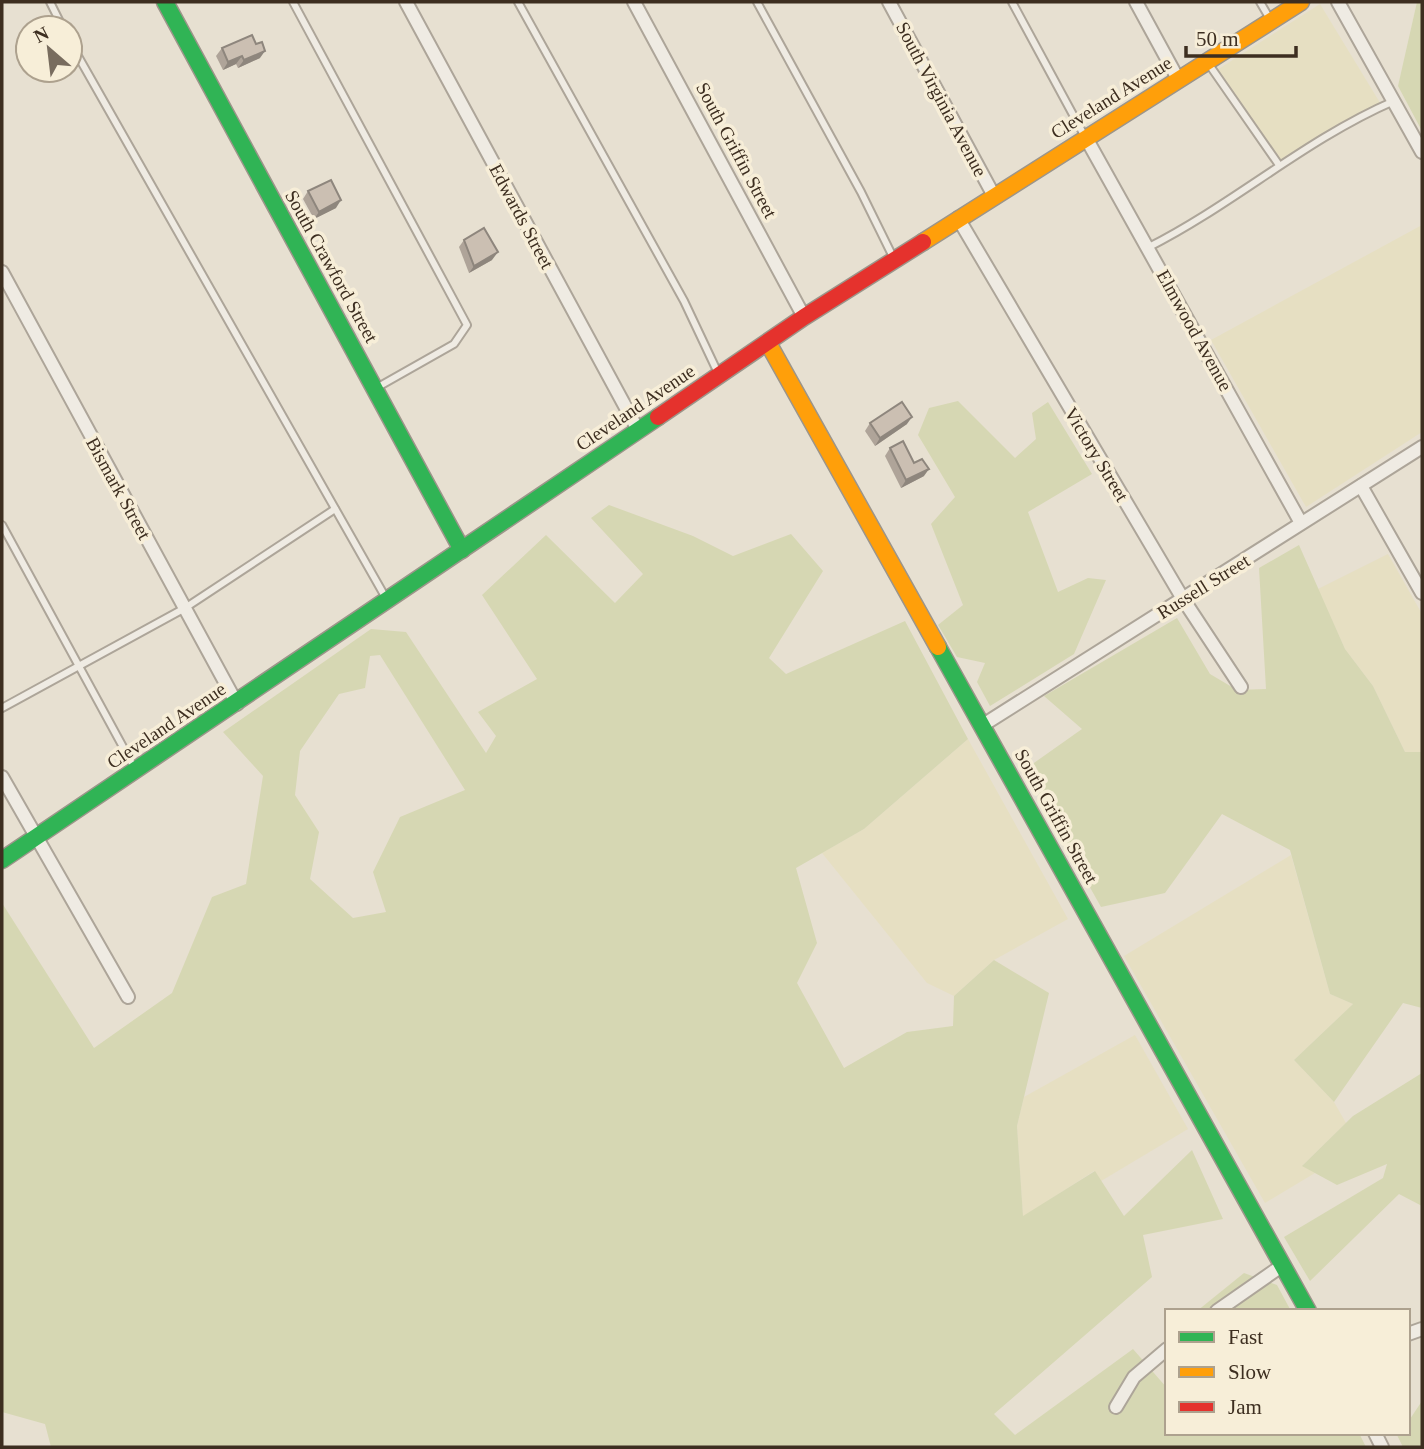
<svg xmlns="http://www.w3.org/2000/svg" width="1424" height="1449" font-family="Georgia,serif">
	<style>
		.farmland { fill: #e6dfc2 }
		.green { fill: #d6d7b3; fill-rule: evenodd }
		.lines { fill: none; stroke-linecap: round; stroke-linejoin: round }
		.lane-casing { stroke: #ada599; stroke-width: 10 }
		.street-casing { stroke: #ada599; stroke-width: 16 }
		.fast-casing { stroke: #9c958a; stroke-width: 19 }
		.slow-casing { stroke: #9c958a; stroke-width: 19 }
		.jam-casing { stroke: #9c958a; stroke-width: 19 }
		.lane { stroke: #efebe3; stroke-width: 6 }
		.street { stroke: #efebe3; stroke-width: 12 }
		.fast { stroke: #30b455; stroke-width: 16 }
		.slow { stroke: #ff9f0a; stroke-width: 16 }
		.jam { stroke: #e5322d; stroke-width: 16 }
		.wall { fill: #afa499 }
		.shaded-wall { fill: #8e867d }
		.building { fill: #cbbfb2; stroke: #8e867d; stroke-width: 2 }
		.labels { text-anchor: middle; stroke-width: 7; stroke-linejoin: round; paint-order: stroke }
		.street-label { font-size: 19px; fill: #3d2e20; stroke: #f7eed8 }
	</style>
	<rect width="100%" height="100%" fill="#e7e0d1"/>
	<g class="farmland">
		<polygon points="1320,4 1382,106 1279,165 1214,72"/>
		<polygon points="1422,225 1422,432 1306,507 1211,340"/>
		<polygon points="1388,554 1422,614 1422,752 1405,752 1373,686 1345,649 1318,589"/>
		<polygon points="968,739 1068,919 994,960 954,996 927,983 822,853 864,829"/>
		<polygon points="1291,855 1330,994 1353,1004 1294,1060 1334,1102 1346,1123 1303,1165 1315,1173 1265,1203 1124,956"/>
		<polygon points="1135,1035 1188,1129 1101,1181 1094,1171 1023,1217 1017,1126 1024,1097"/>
	</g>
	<g class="green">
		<polygon points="1417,2 1422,2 1422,131 1398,86"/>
		<polygon points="958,401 1015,458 1036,439 1032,413 1048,402 1092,474 1028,512 1058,592 1088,578 1106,580 1074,654 990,706 977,682 985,663 957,657 938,625 963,605 931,524 955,497 918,435 929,408"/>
		<path d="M609,505L693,536L733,556L791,534L823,571L769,658L786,674L905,621L968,739L864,829L796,868L817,943L797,983L844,1068L907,1032L953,1026L954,996L994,960L1049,993L1017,1126L1023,1216L1095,1171L1124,1216L1192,1150L1223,1219L1143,1235L1152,1277L994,1414L1015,1435L1133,1349L1167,1388V1433H1359L1366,1447H51L45,1424L2,1412V903L94,1048L172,993L212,897L246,884L263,776L223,732L371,629L406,632L486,753L496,736L478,712L537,679L482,595L546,535L615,603L643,574L591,518ZM380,655L465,790L400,817L373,872L386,912L353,918L310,879L319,832L295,795L300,751L339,694L365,688L370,656Z"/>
		<polygon points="1299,545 1345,649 1373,686 1405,752 1422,752 1422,1008 1403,1003 1334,1102 1294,1060 1353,1004 1330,994 1290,850 1222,814 1165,893 1101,907 1024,770 1082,729 1044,696 1177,618 1210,674 1237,690 1266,689 1259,568"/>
		<polygon points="1422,1073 1422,1206 1399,1194 1310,1281 1284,1237 1383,1178 1387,1164 1337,1185 1302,1166 1353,1116"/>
		<polygon points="1244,1273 1277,1285 1291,1311 1197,1311"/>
		<polygon points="1422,1401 1422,1447 1403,1447 1396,1433 1408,1433 1408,1422"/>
	</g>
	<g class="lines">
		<g class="lane-casing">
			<g id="lane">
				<polyline points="50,2 63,28"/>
				<polyline points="293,2 467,325 454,344 378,387"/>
				<polyline points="518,2 684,301 718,373"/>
				<polyline points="757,2 861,192 894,259"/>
				<polyline points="1012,2 1084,135"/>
				<polyline points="1260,2 1270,19"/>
				<polyline points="70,42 387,600"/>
				<polyline points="1208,63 1279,165"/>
				<path d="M1149,247C1234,204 1306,139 1394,101"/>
				<polyline points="2,525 135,769"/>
				<polyline points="2,708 185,608 335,509"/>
			</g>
		</g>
		<g class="street-casing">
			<g id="street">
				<polyline points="406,2 638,430"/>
				<polyline points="634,2 804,317"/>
				<polyline points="889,2 994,196"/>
				<polyline points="1136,2 1178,79"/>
				<polyline points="1338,2 1422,152"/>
				<polyline points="1086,138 1301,523"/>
				<polyline points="958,218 1183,599 1241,687"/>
				<polyline points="2,272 237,704"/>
				<polyline points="1361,486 1422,593"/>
				<polyline points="983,725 1422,447"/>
				<polyline points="2,777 128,997"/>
				<polyline points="1217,1311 1283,1265"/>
				<polyline points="1408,1334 1422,1329"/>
				<polyline points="1116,1407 1134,1377 1167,1349"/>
				<polyline points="1375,1433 1382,1447"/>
			</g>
		</g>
		<g class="fast-casing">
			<g id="fast">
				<polyline points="165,2 462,550"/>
				<polyline points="938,647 1308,1311"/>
				<polyline points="2,860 658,417"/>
			</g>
		</g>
		<g class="slow-casing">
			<g id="slow">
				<polyline points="923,242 1301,2"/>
				<polyline points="768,343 938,647"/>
			</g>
		</g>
		<g class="jam-casing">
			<polyline id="jam" points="658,417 804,317 923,242"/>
		</g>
		<use href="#lane" class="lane"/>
		<use href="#street" class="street"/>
		<use href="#fast" class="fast"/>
		<use href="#slow" class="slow"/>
		<use href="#jam" class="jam"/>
	</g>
	<g class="wall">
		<polygon points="222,48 260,58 238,68 236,64 223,70 216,56"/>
		<polygon points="308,191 336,208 314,219 303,199"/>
		<polygon points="464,240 492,260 469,273 459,247"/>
		<polygon points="870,423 907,424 875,446 865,431"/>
		<polygon points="890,448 914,463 924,476 901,488 885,456"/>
	</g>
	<g class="shaded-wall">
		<polygon points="265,51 260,58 238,68 244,60"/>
		<polygon points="242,56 236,64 223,70 228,62"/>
		<polygon points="341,200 336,208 314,219 319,212"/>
		<polygon points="498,252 492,260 469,273 474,266"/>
		<polygon points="912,417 907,424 875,446 880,438"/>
		<polygon points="929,469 924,476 901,488 906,480"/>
	</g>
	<g class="building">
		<polygon points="252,35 256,44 262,42 265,51 244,60 242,56 228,62 222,48"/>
		<polygon points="331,180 341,200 319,212 308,191"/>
		<polygon points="484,228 498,252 474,266 464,240"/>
		<polygon points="902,402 912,417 880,438 870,423"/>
		<polygon points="903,441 914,463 922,459 929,469 906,480 890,448"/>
	</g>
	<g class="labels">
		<g class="street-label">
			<text transform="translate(1111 97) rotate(-32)" y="7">Cleveland Avenue</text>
			<text transform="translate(942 99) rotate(62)" y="7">South Virginia Avenue</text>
			<text transform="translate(737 150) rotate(62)" y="7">South Griffin Street</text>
			<text transform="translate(522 216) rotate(62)" y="7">Edwards Street</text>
			<text transform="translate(332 266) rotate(61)" y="7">South Crawford Street</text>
			<text transform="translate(1195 330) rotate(61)" y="7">Elmwood Avenue</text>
			<text transform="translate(635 407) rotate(-34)" y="7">Cleveland Avenue</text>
			<text transform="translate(1097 454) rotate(59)" y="7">Victory Street</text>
			<text transform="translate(119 488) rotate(61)" y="7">Bismark Street</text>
			<text transform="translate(1203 586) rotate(-32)" y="7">Russell Street</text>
			<text transform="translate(166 725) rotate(-34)" y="7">Cleveland Avenue</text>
			<text transform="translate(1057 816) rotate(61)" y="7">South Griffin Street</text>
		</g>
	</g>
	<rect width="1424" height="1449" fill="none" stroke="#3d2e20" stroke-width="7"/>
	<rect x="1165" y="1309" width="245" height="126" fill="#f7eed8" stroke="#ada18e" stroke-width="2"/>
	<rect x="1179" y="1332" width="35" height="10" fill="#30b455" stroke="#ada18e" stroke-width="2"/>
	<text x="1228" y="1344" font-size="21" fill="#3d2e20">Fast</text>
	<rect x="1179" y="1367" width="35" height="10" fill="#ff9f0a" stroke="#ada18e" stroke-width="2"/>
	<text x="1228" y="1379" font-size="21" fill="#3d2e20">Slow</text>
	<rect x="1179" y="1402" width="35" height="10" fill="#e5322d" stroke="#ada18e" stroke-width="2"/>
	<text x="1228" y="1414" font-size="21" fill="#3d2e20">Jam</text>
	<g transform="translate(49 49) rotate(332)"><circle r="33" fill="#f7eed8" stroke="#ada18e" stroke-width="2"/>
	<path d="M0-5L12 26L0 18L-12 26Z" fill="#786c5e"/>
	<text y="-10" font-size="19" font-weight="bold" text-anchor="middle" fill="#3d2e20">N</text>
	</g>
	<path d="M1186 46v10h110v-10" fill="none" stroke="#3d2e20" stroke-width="3.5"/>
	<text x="1196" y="46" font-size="21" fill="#3d2e20" stroke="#f7eed8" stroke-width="5" paint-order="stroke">50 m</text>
</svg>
